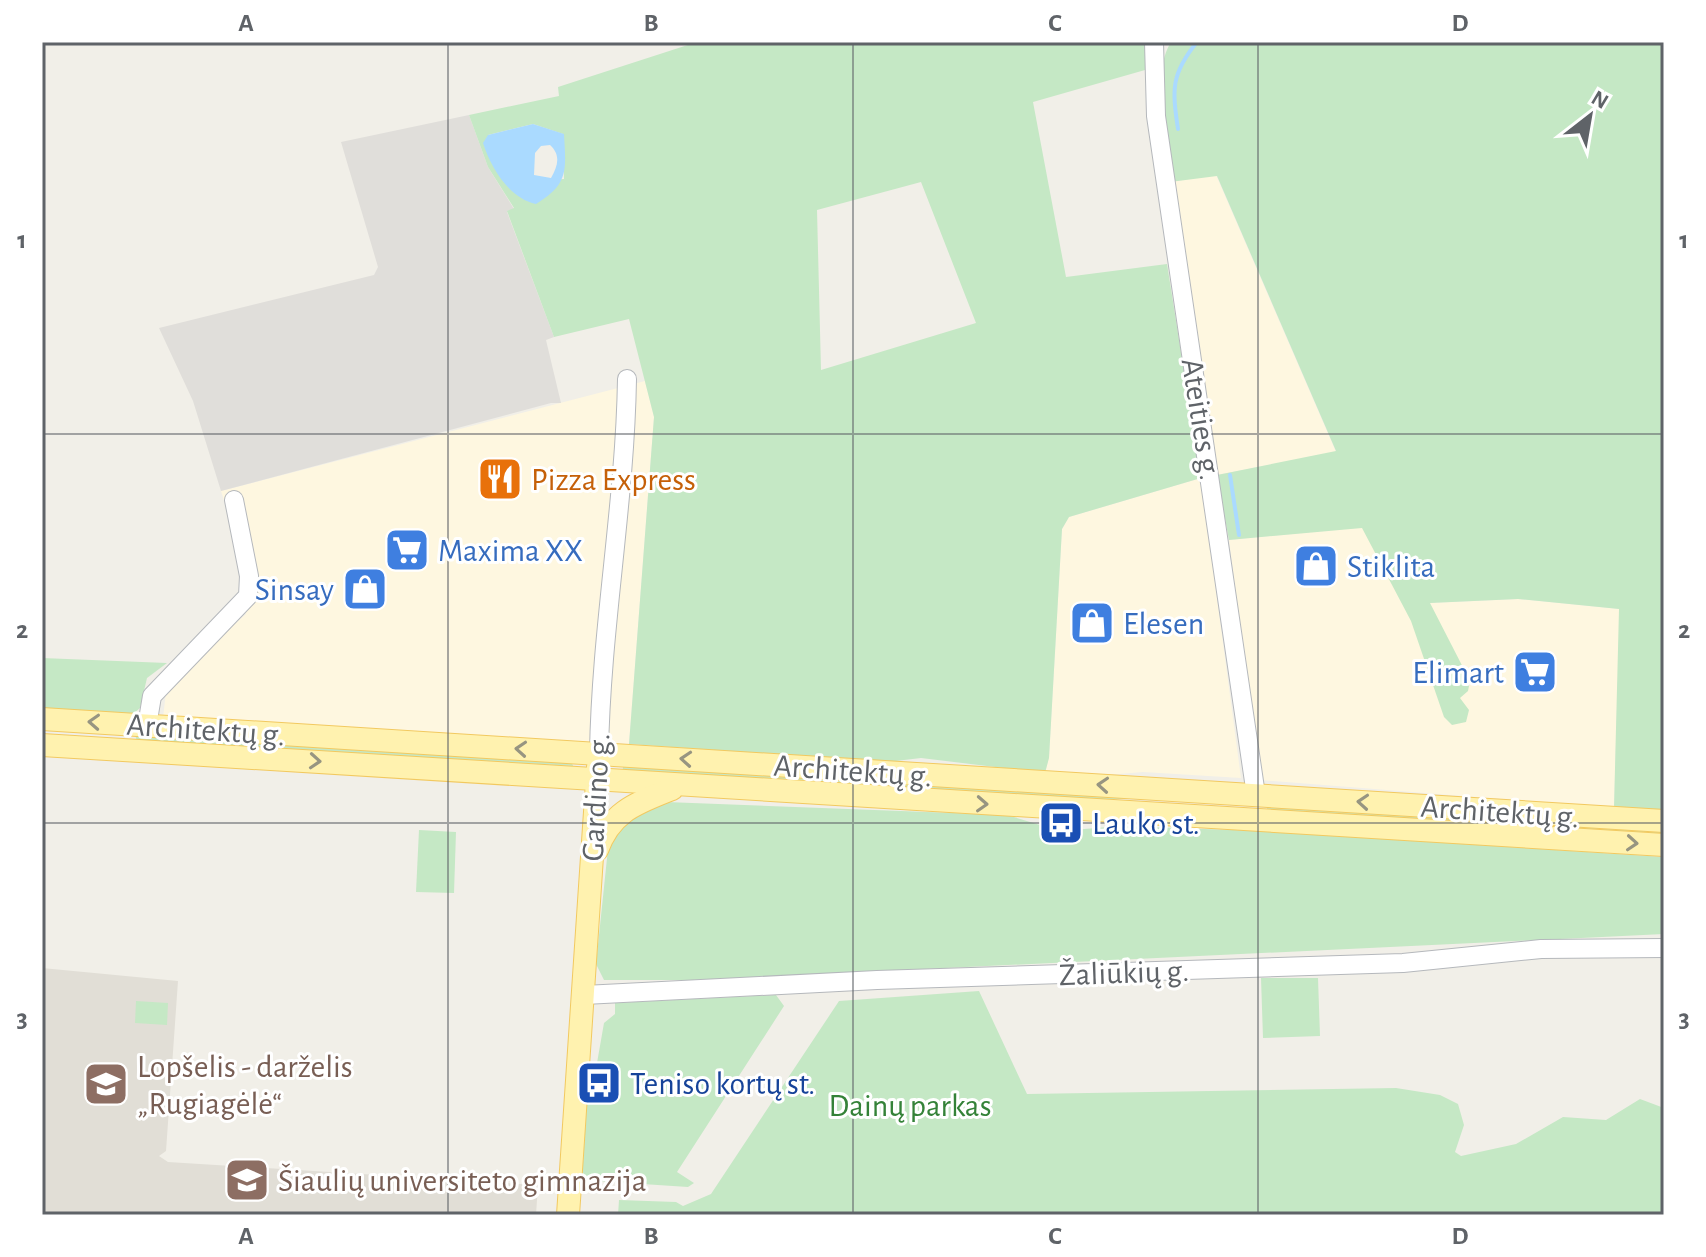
<svg xmlns="http://www.w3.org/2000/svg" width="1706" height="1257" font-family="'Alegreya Sans',sans-serif">
	<style>
		.commercial { fill: #fef7e0 }
		.industrial { fill: #e0deda }
		.education { fill: #e1ded6 }
		.green { fill: #c5e8c5; fill-rule: evenodd }
		.water { fill: #aadaff; fill-rule: evenodd }
		.lines { fill: none; stroke-linecap: round; stroke-linejoin: round }
		.stream { stroke: #aadaff; stroke-width: 4 }
		.minor-casing { stroke: #b5b8bc; stroke-width: 20 }
		.major-casing { stroke: #f2c960; stroke-width: 24 }
		.minor { stroke: #fff; stroke-width: 18 }
		.major { stroke: #fff2af; stroke-width: 22 }
		.oneway { stroke: #979581 }
		.grid { fill: none; stroke: #5f6368; stroke-width: 2; stroke-opacity: 0.55 }
		.labels { text-anchor: middle; stroke-width: 6; stroke-linejoin: round; paint-order: stroke }
		.street-label { font-size: 32px; fill: #5f6368; stroke: #fff }
		.food-label { font-size: 32px; fill: #c56008; stroke: #fff; text-anchor: start }
		.shop-label { font-size: 32px; fill: #366cbe; stroke: #fff; text-anchor: start }
		.transit-label { font-size: 32px; fill: #164399; stroke: #fff; text-anchor: start }
		.education-label { font-size: 32px; fill: #785e54; stroke: #fff; text-anchor: start }
		.park-label { font-size: 32px; fill: #348238; stroke: #fff }
		.neatline { fill: none; stroke: #5f6368; stroke-width: 3 }
		.grid-label { font-size: 26px; text-anchor: middle; font-weight: bold; fill: #5f6368 }
	</style>
	<rect width="100%" height="100%" fill="#f1efe8"/>
	<g class="commercial">
		<polygon points="1216,175 1336,452 1217,475 1170,182"/>
		<polygon points="645,381 654,417 629,744 163,718 166,692 184,668 246,614 238,603 247,573 221,491"/>
		<polygon points="1201,478 1241,778 1143,772 1095,776 1045,773 1049,757 1062,529 1069,517"/>
		<polygon points="1329,485 1429,603 1518,599 1620,609 1614,808 1260,780 1229,540 1321,531"/>
	</g>
	<polygon class="industrial" points="469,115 488,167 514,209 507,212 554,337 546,340 561,403 551,403 221,491 193,401 159,328 374,275 378,267 341,142"/>
	<polygon class="education" points="42,968 178,981 166,1151 159,1156 168,1162 538,1185 536,1215 42,1215"/>
	<g class="green">
		<path d="M697,42H1145V70L1033,102L1066,277L1167,264L1201,478L1069,517L1062,529L1049,758L1045,773L921,758L887,762L629,744L654,417L629,319L554,337L507,211L514,208L488,167L469,115L559,96L558,87ZM533,124L563,134L564,179L504,182L494,164L488,135ZM921,182L976,323L821,370L817,210Z"/>
		<path d="M1171,42H1664V811L1614,808L1619,609L1518,599L1430,603L1470,681L1468,691L1460,698L1469,710L1466,722L1452,725L1444,717L1411,621L1362,528L1229,540L1217,475L1336,451L1217,176L1170,182C1166,144 1150,75 1171,42Z"/>
		<polygon points="42,658 167,663 147,678 140,708 132,715 42,708"/>
		<polygon points="135,735 572,763 573,766 137,741"/>
		<polygon points="623,767 1146,798 1093,800 622,777"/>
		<polygon points="666,802 1007,815 1060,831 1121,826 1261,831 1664,857 1664,934 692,980 604,980 596,964 609,839 614,827"/>
		<polygon points="1267,804 1664,831 1664,837 1267,811"/>
		<polygon points="419,830 456,832 454,893 416,892"/>
		<polygon points="1261,978 1318,978 1320,1036 1263,1038"/>
		<polygon points="979,991 1027,1094 1396,1088 1440,1095 1458,1104 1464,1125 1455,1152 1461,1156 1516,1144 1563,1117 1606,1120 1640,1099 1664,1108 1664,1215 618,1215 619,1200 676,1202 683,1206 711,1194 839,1001"/>
		<polygon points="776,995 784,1006 677,1172 694,1183 688,1187 582,1180 587,1098 594,1080 604,1023 615,1014 615,1003"/>
		<polygon points="136,1001 168,1003 167,1025 135,1023"/>
	</g>
	<path class="water" d="M533,124L564,134C566,171 569,184 536,204C509,198 491,168 483,143L488,135ZM550,145C561,155 558,166 551,178L534,175L535,153L541,146Z"/>
	<g class="lines">
		<g class="stream">
			<path d="M1178,129C1172,89 1171,74 1197,42"/>
			<polyline points="1230,475 1239,535"/>
		</g>
		<g class="minor-casing">
			<g id="minor">
				<polyline points="1154,42 1156,116 1256,795"/>
				<polyline points="147,726 152,696 248,596 249,576 234,500"/>
				<path d="M599,753C601,628 625,504 627,379"/>
				<polyline points="584,995 877,980 1403,963 1541,949 1664,948"/>
			</g>
		</g>
		<g class="major-casing">
			<g id="major">
				<polyline points="42,719 1664,821"/>
				<polyline points="42,745 1664,845"/>
				<path d="M597,850C611,811 637,803 672,789"/>
				<polyline points="568,1215 598,767"/>
			</g>
		</g>
		<use href="#minor" class="minor"/>
		<use href="#major" class="major"/>
	</g>
	<defs><path id="oneway-chevron" d="M-2-3.5L2.5 0L-2 3.5" fill="none" stroke-width="1.6" stroke-linecap="round" stroke-linejoin="round" transform="scale(2)"/></defs>
	<g class="oneway">
		<use href="#oneway-chevron" transform="translate(94 722) rotate(-177)"/>
		<use href="#oneway-chevron" transform="translate(521 749) rotate(-176)"/>
		<use href="#oneway-chevron" transform="translate(686 759) rotate(-176)"/>
		<use href="#oneway-chevron" transform="translate(315 761) rotate(4)"/>
		<use href="#oneway-chevron" transform="translate(1103 785) rotate(-176)"/>
		<use href="#oneway-chevron" transform="translate(1363 802) rotate(-176)"/>
		<use href="#oneway-chevron" transform="translate(982 804) rotate(3)"/>
		<use href="#oneway-chevron" transform="translate(1632 843) rotate(4)"/>
	</g>
	<path class="grid" d="M448,42V1215M853,42V1215M1258,42V1215M42,434H1664M42,823H1664"/>
	<defs>
		<g id="restaurant-square" transform="scale(2.3)"><rect x="-9" y="-9" width="18" height="18" rx="4" fill="#e8710a" stroke="#fff"/><path d="M-5-6h1v4h1v-4h1v4h1v-4h1v5L-1.5 .5V6h-2V.5L-5-1ZM5-6V6H3V1.5H1.5Q1.5-4 5-6Z" fill="#fff"/></g>
		<g id="supermarket-square" transform="scale(2.3)"><rect x="-9" y="-9" width="18" height="18" rx="4" fill="#3f7fe0" stroke="#fff"/><path d="M-6-5.5h2.5l.6 2H6L4.5 2H-2.5L-4.4-4H-6ZM-1.5 3.2a1.3 1.3 0 1 0 .1 0ZM3 3.2a1.3 1.3 0 1 0 .1 0Z" fill="#fff"/></g>
		<g id="shop-square" transform="scale(2.3)"><rect x="-9" y="-9" width="18" height="18" rx="4" fill="#3f7fe0" stroke="#fff"/><path d="M-5-2.5h2.3a2.7 3.5 0 0 1 5.4 0H5L5.5 6h-11ZM-1.5-2.5h3a1.5 2.3 0 0 0-3 0Z" fill="#fff"/></g>
		<g id="bus-square" transform="scale(2.3)"><rect x="-9" y="-9" width="18" height="18" rx="4" fill="#1a4fb4" stroke="#fff"/><path d="M-5-6H5V4H4V6H2V4H-2V6H-4V4H-5ZM-3.5-4V0h7V-4ZM-3.5 1.2v1.5H-2V1.2ZM2 1.2v1.5H3.5V1.2Z" fill="#fff"/></g>
		<g id="school-square" transform="scale(2.3)"><rect x="-9" y="-9" width="18" height="18" rx="4" fill="#8d6e63" stroke="#fff"/><path d="M0-5L7-2L0 1L-7-2ZM-4 1L0 2.5L4 1V4Q0 6-4 4Z" fill="#fff"/></g>
	</defs>
	<g fill-rule="evenodd">
		<use href="#restaurant-square" x="500" y="479"/>
		<use href="#supermarket-square" x="407" y="550"/>
		<use href="#shop-square" x="1316" y="566"/>
		<use href="#shop-square" x="365" y="589"/>
		<use href="#shop-square" x="1092" y="623"/>
		<use href="#supermarket-square" x="1535" y="672"/>
		<use href="#bus-square" x="1061" y="823"/>
		<use href="#bus-square" x="599" y="1083"/>
		<use href="#school-square" x="106" y="1084"/>
		<use href="#school-square" x="247" y="1180"/>
	</g>
	<g class="labels">
		<g class="street-label">
			<text transform="translate(1202 419) rotate(81)" y="11">Ateities g.</text>
			<text transform="translate(206 729) rotate(4)" y="11">Architektų g.</text>
			<text transform="translate(853 770) rotate(4)" y="11">Architektų g.</text>
			<text transform="translate(595 797) rotate(-87)" y="11">Gardino g.</text>
			<text transform="translate(1500 811) rotate(4)" y="11">Architektų g.</text>
			<text transform="translate(1124 972) rotate(-2)" y="11">Žaliūkių g.</text>
		</g>
		<g class="food-label">
			<text x="531" y="490">Pizza Express</text>
		</g>
		<g class="shop-label">
			<text x="438" y="561">Maxima XX</text>
			<text x="1347" y="577">Stiklita</text>
			<text x="334" y="600" text-anchor="end">Sinsay</text>
			<text x="1123" y="634">Elesen</text>
			<text x="1504" y="683" text-anchor="end">Elimart</text>
		</g>
		<g class="transit-label">
			<text x="1092" y="834">Lauko st.</text>
			<text x="630" y="1094">Teniso kortų st.</text>
		</g>
		<g class="education-label">
			<text x="137" y="1077">Lopšelis - darželis<tspan x="137" dy="37">„Rugiagėlė“</tspan></text>
			<text x="278" y="1191">Šiaulių universiteto gimnazija</text>
		</g>
		<g class="park-label">
			<text x="910" y="1116">Dainų parkas</text>
		</g>
	</g>
	<rect width="1706" height="1257" fill="none" stroke="#ffffff" stroke-width="88"/>
	<g transform="translate(1590 116) rotate(31)" stroke="#ffffff" stroke-width="6" paint-order="stroke">
	<path d="M0-6L14 30L0 20L-14 30Z" fill="#5f6368"/>
	<text y="-12" font-size="22" font-weight="bold" text-anchor="middle" fill="#5f6368">N</text>
	</g>
	<rect x="44" y="44" width="1618" height="1169" class="neatline"/>
	<g class="grid-label">
		<text x="246" y="31">A</text>
		<text x="651" y="31">B</text>
		<text x="1055" y="31">C</text>
		<text x="1460" y="31">D</text>
		<text x="22" y="248">1</text>
		<text x="1684" y="248">1</text>
		<text x="22" y="638">2</text>
		<text x="1684" y="638">2</text>
		<text x="22" y="1027">3</text>
		<text x="1684" y="1027">3</text>
		<text x="246" y="1244">A</text>
		<text x="651" y="1244">B</text>
		<text x="1055" y="1244">C</text>
		<text x="1460" y="1244">D</text>
	</g>
</svg>
